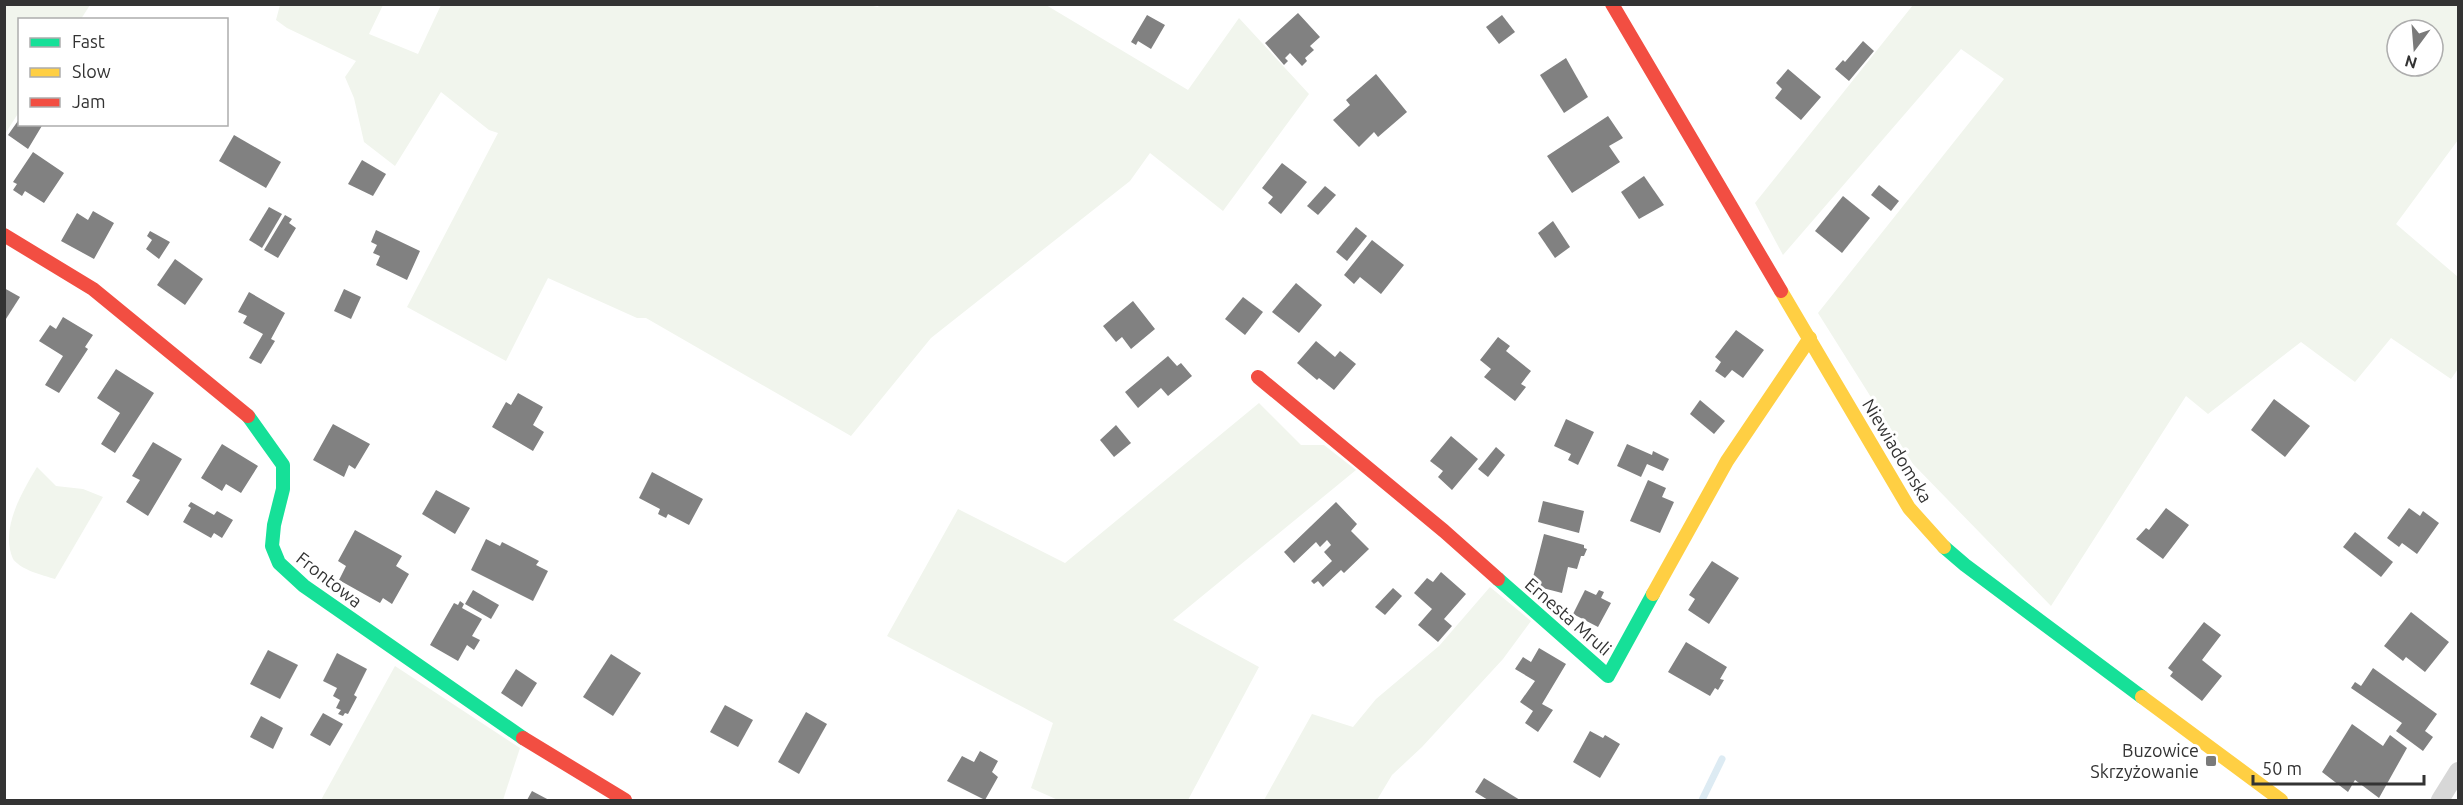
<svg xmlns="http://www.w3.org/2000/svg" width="2463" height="805" font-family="Ubuntu,sans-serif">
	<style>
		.green { fill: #f1f5ed; fill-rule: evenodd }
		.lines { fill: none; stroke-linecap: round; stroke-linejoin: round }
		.stream { stroke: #ddebf3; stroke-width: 7 }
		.building { fill: #818181 }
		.street { stroke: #d7d7d7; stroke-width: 18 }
		.fast { stroke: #16e098; stroke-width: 14 }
		.slow { stroke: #ffcf43; stroke-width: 14 }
		.jam { stroke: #f24e42; stroke-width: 14 }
		.poi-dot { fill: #7a7a7a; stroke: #fff; stroke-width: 2 }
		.labels { text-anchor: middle; stroke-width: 6; stroke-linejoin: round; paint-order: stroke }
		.street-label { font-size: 18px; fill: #333; stroke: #fff }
		.poi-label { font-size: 18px; fill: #333; stroke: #fff; text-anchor: end }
	</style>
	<rect width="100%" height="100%" fill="#fff"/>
	<g class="green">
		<polygon points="5,4 90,5 81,19 20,20 19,112 5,134"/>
		<polygon points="868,5 878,7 880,4 1046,5 1188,90 1239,18 1309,94 1223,211 1150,153 1130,181 931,338 851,436 646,318 637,318 548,278 506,361 407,307 498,133 489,130 441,92 395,166 364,142 354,98 345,77 356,61 287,28 276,20 280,5 383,5 369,34 418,54 441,5"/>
		<path d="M1913,5H2458V140L2396,224L2458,277V369L2451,379L2391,338L2355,382L2301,342L2208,414L2186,396L2051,606L1913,464L1818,313L2004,79L1961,49L1783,255L1755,203ZM2397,30H2433V66H2397Z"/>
		<polygon points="1259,403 1301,445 1324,445 1356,470 1173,620 1259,667 1188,800 1058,800 1031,788 1053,723 887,636 958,509 1065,563"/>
		<path d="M37,467L56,486L83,489L103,497L55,579C42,575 21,570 13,559C0,529 21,494 37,467Z"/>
		<polygon points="1490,587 1531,621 1503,659 1422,747 1392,775 1377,800 1264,800 1312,714 1353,727 1376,699 1439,646"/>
		<polygon points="395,666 520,748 503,800 321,800"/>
	</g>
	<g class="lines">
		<polyline class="stream" points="1702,800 1722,759"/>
	</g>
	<g class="building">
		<polygon points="1298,13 1320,37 1310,46 1314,50 1305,58 1307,61 1302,66 1290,53 1285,58 1288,61 1284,65 1265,43"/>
		<polygon points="1147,15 1165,25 1151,49 1138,41 1136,45 1131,42"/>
		<polygon points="1502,15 1515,32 1499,44 1486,27"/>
		<polygon points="1863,41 1874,51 1849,81 1835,69 1843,60 1845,62"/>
		<polygon points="1566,58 1588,97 1564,113 1540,75"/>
		<polygon points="1788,69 1821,97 1801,120 1775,98 1782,89 1776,83"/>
		<polygon points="1376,74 1407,112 1378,137 1374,132 1359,147 1333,120 1350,105 1346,100"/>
		<polygon points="1608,116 1623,138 1609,146 1620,162 1572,193 1547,156"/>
		<polygon points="20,118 20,124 43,124 28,149 8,135"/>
		<polygon points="234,135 281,162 266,188 219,161"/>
		<polygon points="33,152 64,173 44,203 25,191 22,196 13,190 17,184 13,182"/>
		<polygon points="362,160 386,174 373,196 348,184"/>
		<polygon points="1282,163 1307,182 1281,214 1268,203 1273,197 1262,188"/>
		<polygon points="1644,176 1664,205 1639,219 1621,192"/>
		<polygon points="1879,185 1899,201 1891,211 1871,195"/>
		<polygon points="1325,186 1336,195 1318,215 1307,206"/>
		<polygon points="1843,196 1870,218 1842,253 1815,231"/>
		<polygon points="269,207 282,214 262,248 249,240"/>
		<polygon points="93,211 114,223 94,259 61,241 77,213 88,220"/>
		<polygon points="285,215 292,219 289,223 296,228 278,258 264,250"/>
		<polygon points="1553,221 1570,247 1555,258 1538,233"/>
		<polygon points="1356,227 1367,236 1347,261 1336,252"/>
		<polygon points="376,230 420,251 407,280 376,265 380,256 373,253 377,245 371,242"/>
		<polygon points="150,231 170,242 159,259 146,249 152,240 147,236"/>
		<polygon points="1372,240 1404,265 1381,294 1360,277 1354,284 1344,275"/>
		<polygon points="175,259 203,279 185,305 157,285"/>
		<polygon points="1296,283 1322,305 1299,333 1272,312"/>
		<polygon points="4,288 20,297 4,322"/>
		<polygon points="344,289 361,297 351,319 334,311"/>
		<polygon points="249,292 285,313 271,339 275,341 261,364 249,358 263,334 243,323 247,316 238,312"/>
		<polygon points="1243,297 1263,312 1245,335 1225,319"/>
		<polygon points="1133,301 1155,329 1131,349 1122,337 1116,342 1103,326"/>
		<polygon points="63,317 93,335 85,347 88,349 59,393 45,385 63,356 39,341 50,325 56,329"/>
		<polygon points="1736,330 1764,350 1743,378 1732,370 1725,378 1715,371 1721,362 1715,357"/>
		<polygon points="1498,337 1510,346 1506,351 1531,371 1521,384 1526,387 1515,401 1484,377 1491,369 1480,360"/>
		<polygon points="1316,341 1335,357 1340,351 1356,364 1334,390 1319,378 1317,380 1297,363"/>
		<polygon points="1168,356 1177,366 1181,363 1192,376 1168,396 1161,388 1138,408 1125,392"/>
		<polygon points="116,369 154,393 115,453 101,444 120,413 97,398"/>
		<polygon points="518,393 543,407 533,425 544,432 533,451 492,427 506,402 511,405"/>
		<polygon points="2274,399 2310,426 2285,457 2251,430"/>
		<polygon points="1700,400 1725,421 1714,434 1690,414"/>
		<polygon points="1566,419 1594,432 1578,465 1568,460 1571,454 1554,446"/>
		<polygon points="333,424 370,444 355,469 349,465 344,477 313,460"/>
		<polygon points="1116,425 1131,443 1114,457 1100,440"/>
		<polygon points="1451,436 1478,459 1452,490 1438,477 1443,471 1430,461"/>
		<polygon points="153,442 182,459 148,516 126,502 140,480 132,476"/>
		<polygon points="222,444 258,466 241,493 226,484 222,491 201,478"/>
		<polygon points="1627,444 1652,455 1653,451 1669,459 1663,471 1647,464 1641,477 1617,466"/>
		<polygon points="1496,447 1505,455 1488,477 1478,469"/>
		<polygon points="652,472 703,499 689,525 668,514 666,518 658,514 660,509 639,498"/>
		<polygon points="1648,480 1666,488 1662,497 1674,502 1660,533 1630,521"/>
		<polygon points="436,490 470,508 455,534 422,514"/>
		<polygon points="1543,501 1584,511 1579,533 1538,522"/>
		<polygon points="191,502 214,515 217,511 233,520 222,538 214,533 211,538 183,522 191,508 188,506"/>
		<polygon points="1336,502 1357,524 1351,531 1369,549 1344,573 1341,570 1323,587 1318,581 1314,584 1311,581 1332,561 1324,552 1331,545 1327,540 1320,547 1316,542 1294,563 1284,552"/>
		<polygon points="2166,508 2189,525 2163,559 2136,539 2146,528 2149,530"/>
		<polygon points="2409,508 2420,516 2423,511 2439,523 2417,554 2402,543 2399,547 2387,538"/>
		<polygon points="355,530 402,556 396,566 409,574 392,604 383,598 380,603 339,580 346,566 338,561"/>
		<polygon points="2355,532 2393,562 2381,577 2343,547"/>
		<polygon points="1544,534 1584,545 1584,548 1587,549 1584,556 1581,556 1577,569 1568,567 1562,593 1531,585"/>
		<polygon points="486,539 500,546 502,542 539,561 536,565 548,571 533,601 471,570"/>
		<polygon points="1712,561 1739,578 1709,624 1688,610 1695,599 1689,595"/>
		<polygon points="1441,572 1466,594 1444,619 1452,626 1438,642 1418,625 1432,609 1414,593 1427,578 1433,582"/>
		<polygon points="1393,588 1402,596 1385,615 1375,607"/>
		<polygon points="473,590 499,605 491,619 465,604"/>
		<polygon points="1585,590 1596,595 1599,590 1604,592 1601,598 1611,603 1598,627 1573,614"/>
		<polygon points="460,601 464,604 462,608 482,619 472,636 480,640 474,650 467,645 458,661 430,645 454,603 458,605"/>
		<polygon points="2411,612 2449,642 2425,672 2406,657 2403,661 2384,646"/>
		<polygon points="2204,622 2221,635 2202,660 2222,676 2202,701 2170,676 2173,672 2168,668"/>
		<polygon points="1686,642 1727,667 1720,679 1724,680 1718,690 1715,688 1710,696 1668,672"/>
		<polygon points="1539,648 1566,664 1542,704 1553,710 1538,732 1525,723 1533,711 1520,702 1535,681 1515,669 1523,657 1531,662"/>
		<polygon points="268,650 298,665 280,699 250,684"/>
		<polygon points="337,653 367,669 354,695 357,697 348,714 345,713 343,716 338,714 341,710 336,708 340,700 333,696 337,688 323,681"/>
		<polygon points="611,654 641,673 613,716 583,697"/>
		<polygon points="2373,668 2437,714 2425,731 2433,737 2423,751 2396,731 2402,723 2351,688 2355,682 2361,686"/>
		<polygon points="516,669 537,683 522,707 501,693"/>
		<polygon points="725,705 753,720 738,747 710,732"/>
		<polygon points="806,712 827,724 799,774 778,762"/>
		<polygon points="323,713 343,724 330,746 310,735"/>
		<polygon points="261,716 283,728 273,749 250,737"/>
		<polygon points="2352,724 2383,746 2390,735 2407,748 2379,798 2355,780 2348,792 2322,772"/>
		<polygon points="1590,731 1603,738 1605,735 1620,744 1600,778 1573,762"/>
		<polygon points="980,751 998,761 992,772 998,777 985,800 947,781 962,756 974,762"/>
		<polygon points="1484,778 1520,800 1488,800 1475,792"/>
		<polygon points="532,791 549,800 527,800"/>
	</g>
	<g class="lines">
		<polyline class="street" points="2440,800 2458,771"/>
		<g class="fast">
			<polyline points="248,416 283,465 283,489 274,525 272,546 279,563 304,586 523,738"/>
			<polyline points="1944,547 1965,565 2142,697"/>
			<polyline points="1498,579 1608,676 1653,594"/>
		</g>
		<g class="slow">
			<polyline points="1781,291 1909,508 1944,547"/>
			<polyline points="1653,594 1727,461 1810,338"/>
			<polyline points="2142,697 2281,800"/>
		</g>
		<g class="jam">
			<polyline points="1612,4 1781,291"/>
			<polyline points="4,235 93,289 248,416"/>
			<polyline points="1258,377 1444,531 1498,579"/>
			<polyline points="523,738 625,800"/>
		</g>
	</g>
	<rect class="poi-dot" x="2205" y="755" width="12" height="12" rx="3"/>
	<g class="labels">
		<g class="street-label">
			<text transform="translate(1897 451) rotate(59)" y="6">Niewiadomska</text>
			<text transform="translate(329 580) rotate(38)" y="6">Frontowa</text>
			<text transform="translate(1568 617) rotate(41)" y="6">Ernesta Mruli</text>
		</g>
		<g class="poi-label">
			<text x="2199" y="757">Buzowice<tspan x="2199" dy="21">Skrzyżowanie</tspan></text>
		</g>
	</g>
	<rect width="2463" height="805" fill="none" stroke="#333333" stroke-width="12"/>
	<rect x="18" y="18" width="210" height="108" fill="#ffffff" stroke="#adadad" stroke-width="1.5"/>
	<rect x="30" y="38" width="30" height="9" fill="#16e098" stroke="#adadad" stroke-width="1.5"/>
	<text x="72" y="48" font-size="18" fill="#333333">Fast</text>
	<rect x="30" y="68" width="30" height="9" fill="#ffcf43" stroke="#adadad" stroke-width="1.5"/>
	<text x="72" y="78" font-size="18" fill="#333333">Slow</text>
	<rect x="30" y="98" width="30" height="9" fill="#f24e42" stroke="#adadad" stroke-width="1.5"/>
	<text x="72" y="108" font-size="18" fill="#333333">Jam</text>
	<g transform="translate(2415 48) rotate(196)"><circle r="28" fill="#ffffff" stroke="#adadad" stroke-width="1.5"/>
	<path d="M0-4.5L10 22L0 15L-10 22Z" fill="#7a7a7a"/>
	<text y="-9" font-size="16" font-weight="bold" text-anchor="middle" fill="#333333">N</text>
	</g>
	<path d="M2253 775v9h171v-9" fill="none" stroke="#333333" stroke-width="3"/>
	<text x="2262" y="775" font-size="18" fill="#333333" stroke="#ffffff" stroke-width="4.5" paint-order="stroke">50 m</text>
</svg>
